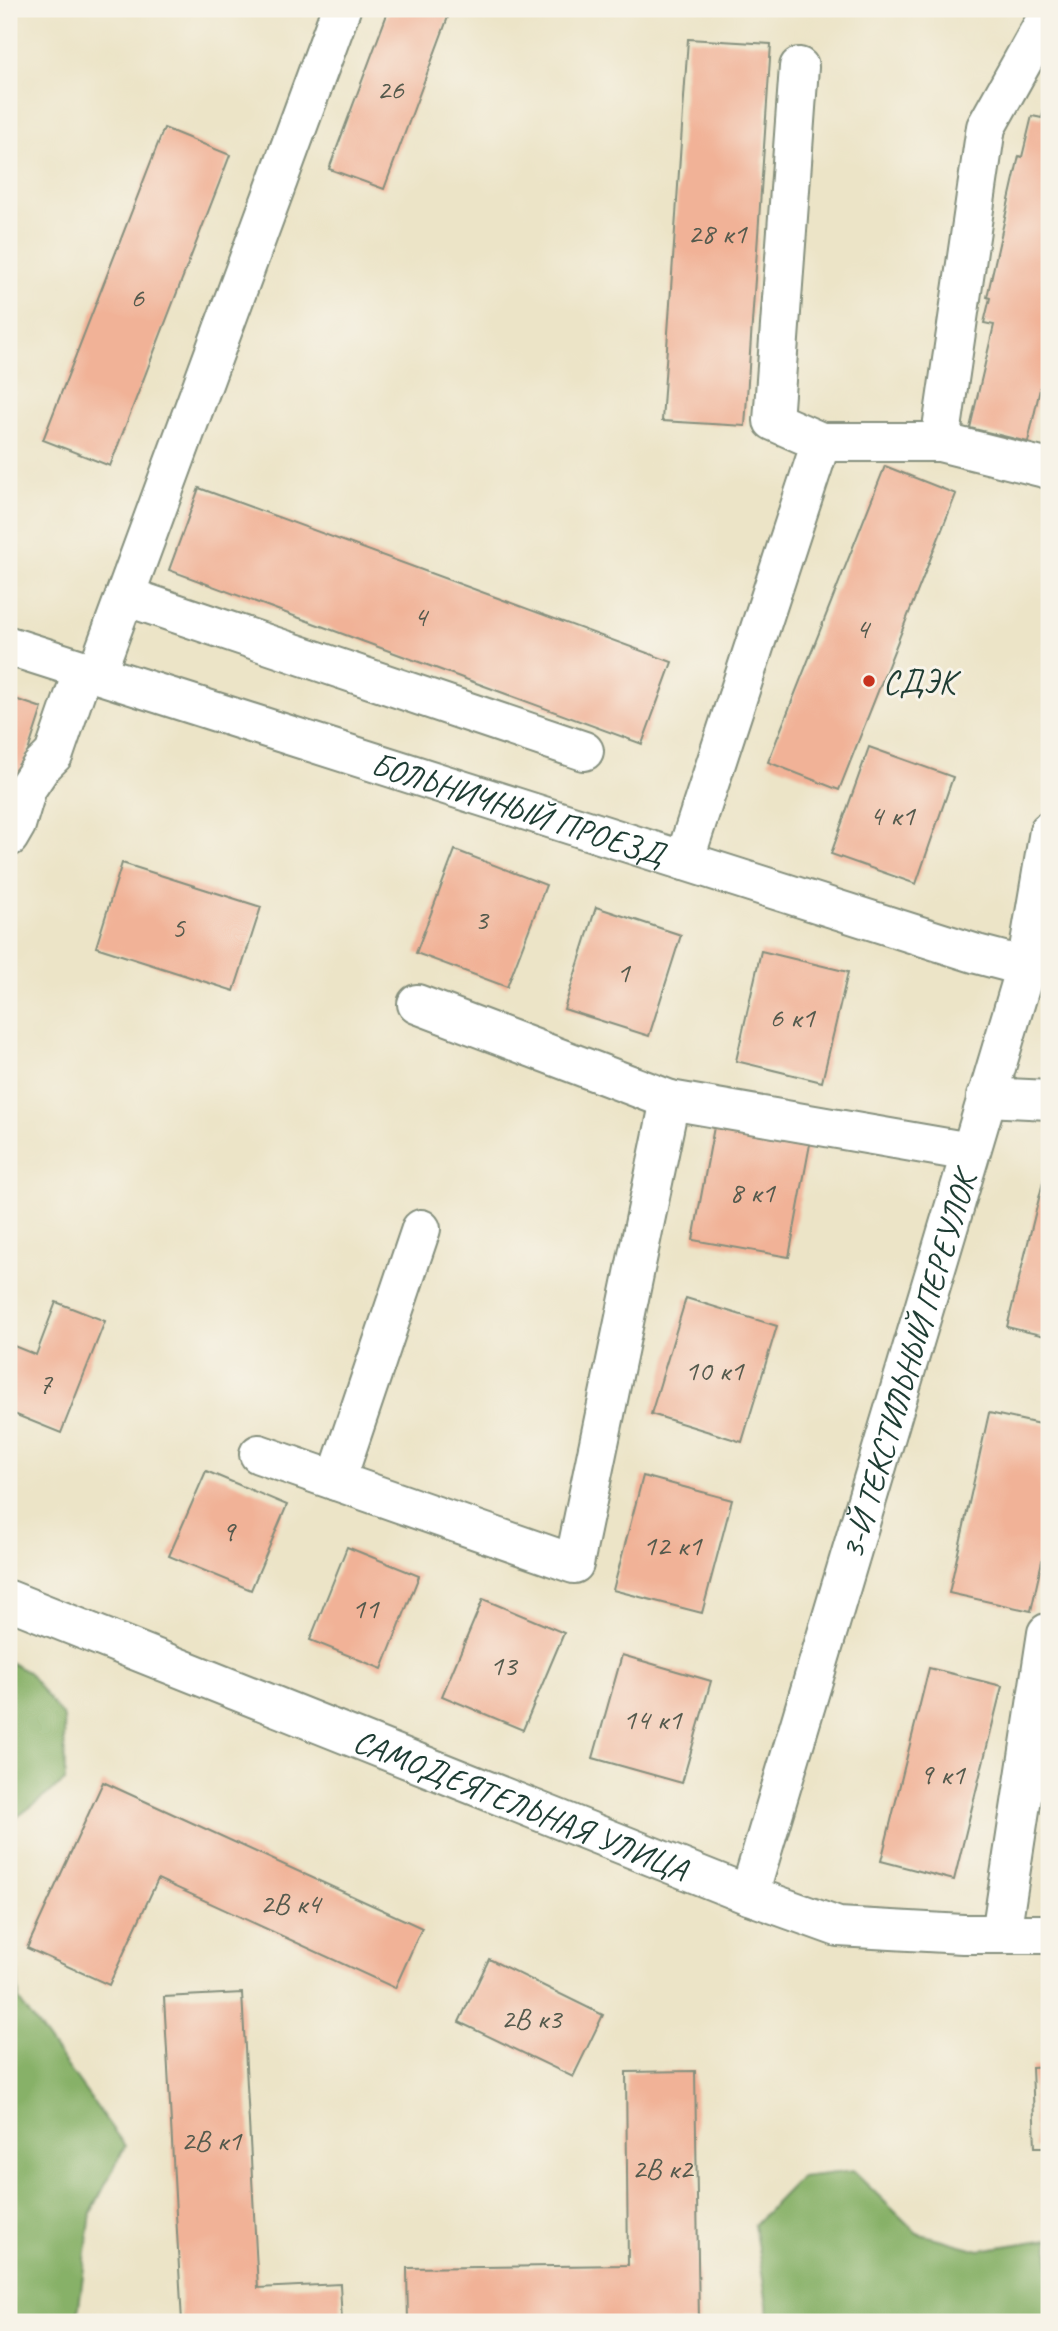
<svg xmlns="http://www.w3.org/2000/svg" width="1058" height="2331" font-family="Caveat,sans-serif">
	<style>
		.forest { fill: #87b168; stroke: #53774e; stroke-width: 2 }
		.building { fill: #f1b297 }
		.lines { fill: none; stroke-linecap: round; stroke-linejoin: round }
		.minor-casing { stroke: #86907e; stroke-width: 42 }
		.minor { stroke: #fff; stroke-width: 38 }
		.poi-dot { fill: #c8321e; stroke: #f7f3e8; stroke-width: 2.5 }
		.labels { text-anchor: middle; stroke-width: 6; stroke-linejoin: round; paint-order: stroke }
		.number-label { font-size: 30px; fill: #545a4d }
		.poi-label { font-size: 33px; fill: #1f3d34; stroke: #f7f3e8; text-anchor: start }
		.street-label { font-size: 33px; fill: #1f3d34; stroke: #f7f3e8 }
	</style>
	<rect width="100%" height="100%" fill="#f7f3e8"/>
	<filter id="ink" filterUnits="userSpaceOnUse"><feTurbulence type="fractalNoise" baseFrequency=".0143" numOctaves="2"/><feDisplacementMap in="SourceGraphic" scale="14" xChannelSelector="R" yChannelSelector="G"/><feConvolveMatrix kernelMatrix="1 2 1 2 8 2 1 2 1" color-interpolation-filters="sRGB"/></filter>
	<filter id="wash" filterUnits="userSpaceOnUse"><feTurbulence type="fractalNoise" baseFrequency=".00686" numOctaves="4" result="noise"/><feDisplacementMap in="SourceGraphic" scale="28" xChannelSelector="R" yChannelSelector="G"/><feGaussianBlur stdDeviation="1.57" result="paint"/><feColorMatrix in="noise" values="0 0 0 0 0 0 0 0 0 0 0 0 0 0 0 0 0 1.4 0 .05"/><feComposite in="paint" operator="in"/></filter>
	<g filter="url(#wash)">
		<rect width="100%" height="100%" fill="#ece4c7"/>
		<g class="forest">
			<polygon points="9,1662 28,1672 64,1718 65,1781 12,1821 9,1826"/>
			<polygon points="9,1900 13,1906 19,2000 125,2146 91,2213 77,2322 9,2322"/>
			<polygon points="853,2171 917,2233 979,2250 1049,2239 1049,2322 770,2322 754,2225 801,2177"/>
		</g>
		<g id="blocks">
			<g class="building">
				<polygon points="389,9 451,9 384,189 329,169"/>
				<polygon points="688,39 771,44 745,426 662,421"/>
				<polygon points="1048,90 1049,292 1045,311 1049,311 1046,337 1049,338 1049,349 1028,442 970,428 994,325 984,323 990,298 987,297 1019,156 1022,157 1032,116 1042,118"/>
				<polygon points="164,128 230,155 110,466 43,440"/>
				<polygon points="885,466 956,494 839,790 768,762"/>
				<polygon points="199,488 672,662 642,744 169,570"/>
				<polygon points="9,697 42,708 9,810"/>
				<polygon points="869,747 953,777 916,884 831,854"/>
				<polygon points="455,850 546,885 507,987 416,953"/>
				<polygon points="122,863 261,907 234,991 96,947"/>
				<polygon points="596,907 681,935 649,1036 564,1009"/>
				<polygon points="761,951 848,972 822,1082 736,1061"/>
				<polygon points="714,1127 810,1144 789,1257 693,1240"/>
				<polygon points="1048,1162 1049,1162 1049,1337 1007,1327"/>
				<polygon points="686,1298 777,1326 742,1442 651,1414"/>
				<polygon points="56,1302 105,1321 61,1433 9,1412 9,1344 36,1355"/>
				<polygon points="989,1413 1049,1426 1049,1529 1031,1611 949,1593"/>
				<polygon points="206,1471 287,1505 251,1590 169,1556"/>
				<polygon points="643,1476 732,1500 702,1613 613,1590"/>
				<polygon points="347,1547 419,1576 382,1669 310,1640"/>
				<polygon points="483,1599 564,1633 523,1730 442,1696"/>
				<polygon points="622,1655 711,1681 682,1783 593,1758"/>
				<polygon points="929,1668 1002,1686 954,1880 881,1861"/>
				<polygon points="103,1782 422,1928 395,1988 158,1879 109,1985 27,1948"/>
				<polygon points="489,1959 603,2015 573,2077 459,2022"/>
				<polygon points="242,1993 258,2288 340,2284 342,2322 182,2322 164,1997"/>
				<polygon points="1049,2066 1049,2147 1035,2147 1032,2067"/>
				<polygon points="695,2071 699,2322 408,2322 407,2268 628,2265 626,2072"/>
			</g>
		</g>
	</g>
	<g filter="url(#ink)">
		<use href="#blocks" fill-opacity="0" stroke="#86907e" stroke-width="2"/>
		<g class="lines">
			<g class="minor-casing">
				<g id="minor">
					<polyline points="1049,14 986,127 940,442 1049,469"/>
					<polyline points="799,67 773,421 821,442"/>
					<polyline points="125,596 584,751"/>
					<path id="s1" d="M9,646L977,954L1026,967"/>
					<polyline points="96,674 341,9"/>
					<polyline points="9,837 16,825 27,788 41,767 54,754 83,670"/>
					<polyline points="684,861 821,442 940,442"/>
					<polyline points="417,1004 670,1100"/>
					<polyline points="986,1097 1049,1100"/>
					<polyline points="259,1454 574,1564 670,1100 970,1152"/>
					<polyline points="336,1481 421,1229"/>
					<path id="s2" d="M9,1600L749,1895L838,1927L963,1934H1049"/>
					<path id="s3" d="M749,1895L1026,967L1049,831"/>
					<polyline points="1001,1934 1047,1633"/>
				</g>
			</g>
			<use href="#minor" class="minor"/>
		</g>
	</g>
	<circle class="poi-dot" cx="869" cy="681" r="7"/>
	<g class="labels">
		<g class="number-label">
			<text x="390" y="99">26</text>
			<text x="717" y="243">28 к1</text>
			<text x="137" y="307">6</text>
			<text x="420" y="626">4</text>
			<text x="862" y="638">4</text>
			<text x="892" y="825">4 к1</text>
			<text x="481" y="929">3</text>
			<text x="178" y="937">5</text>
			<text x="623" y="982">1</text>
			<text x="792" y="1027">6 к1</text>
			<text x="752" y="1202">8 к1</text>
			<text x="714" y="1380">10 к1</text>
			<text x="45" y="1393">7</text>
			<text x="228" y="1541">9</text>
			<text x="672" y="1555">12 к1</text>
			<text x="365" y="1618">11</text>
			<text x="503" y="1675">13</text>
			<text x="652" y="1729">14 к1</text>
			<text x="942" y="1784">9 к1</text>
			<text x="290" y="1913">2В к4</text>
			<text x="531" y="2028">2В к3</text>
			<text x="211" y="2150">2В к1</text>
			<text x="662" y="2178">2В к2</text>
		</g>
		<g class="poi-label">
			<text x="883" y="693">СДЭК</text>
		</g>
		<g class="street-label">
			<text dy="12" stroke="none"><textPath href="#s1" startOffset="534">БОЛЬНИЧНЫЙ ПРОЕЗД</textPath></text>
			<text dy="12" stroke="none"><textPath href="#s3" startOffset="553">3-Й ТЕКСТИЛЬНЫЙ ПЕРЕУЛОК</textPath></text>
			<text dy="12" stroke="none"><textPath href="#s2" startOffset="551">САМОДЕЯТЕЛЬНАЯ УЛИЦА</textPath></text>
		</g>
	</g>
	<rect width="1058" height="2331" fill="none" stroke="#f7f3e8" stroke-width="35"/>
</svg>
